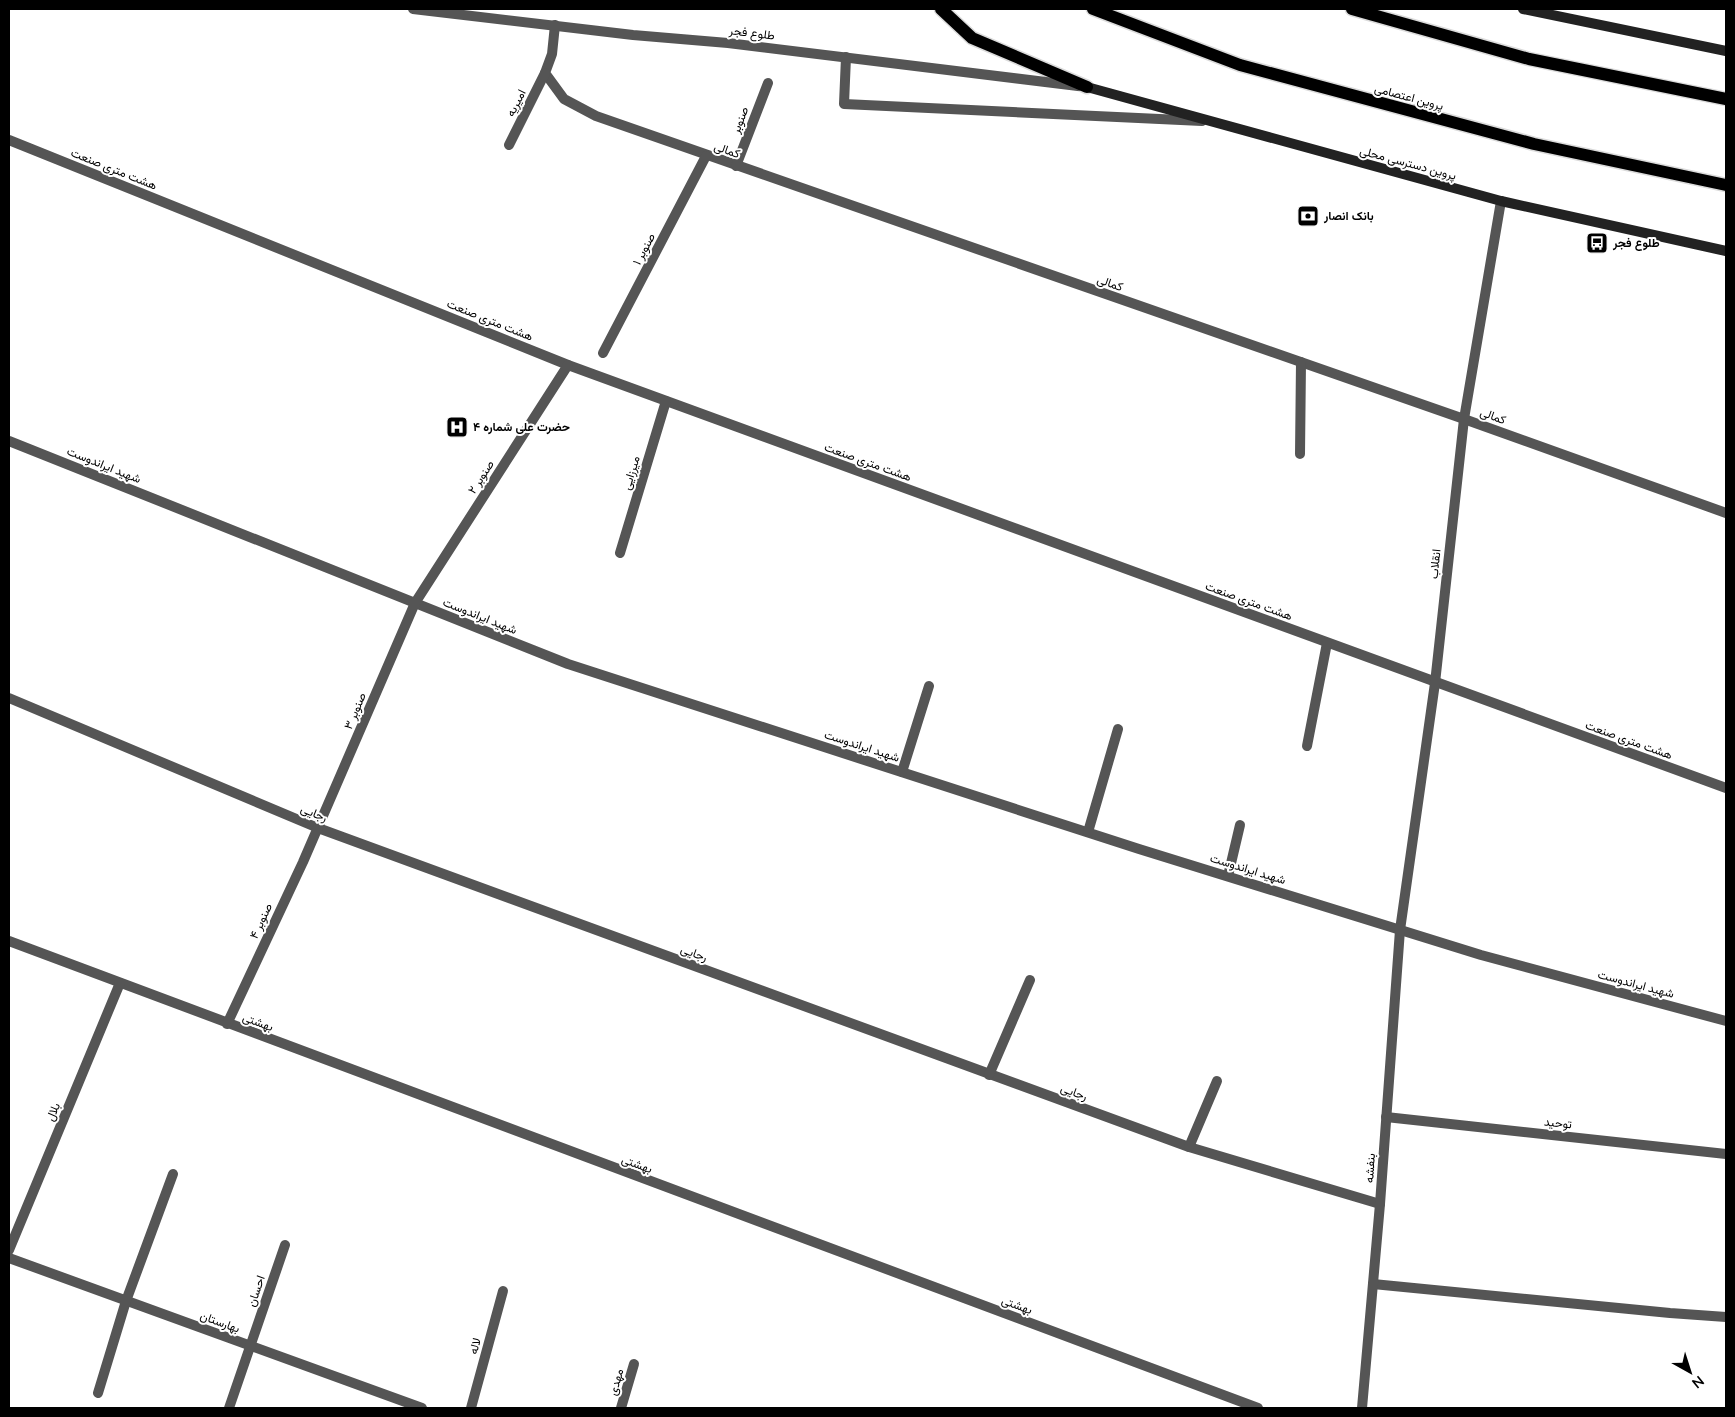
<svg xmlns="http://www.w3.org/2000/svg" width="1735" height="1417" font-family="'Nunito Sans',Vazirmatn,sans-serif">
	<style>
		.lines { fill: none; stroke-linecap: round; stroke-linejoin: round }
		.primary-casing { stroke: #dbdbdb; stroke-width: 15 }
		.minor { stroke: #555; stroke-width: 10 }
		.tertiary { stroke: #555; stroke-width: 10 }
		.secondary { stroke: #222; stroke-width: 10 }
		.primary { stroke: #000; stroke-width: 12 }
		.labels { text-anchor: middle; stroke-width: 4; stroke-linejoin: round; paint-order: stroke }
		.street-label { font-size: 12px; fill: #000; stroke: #fff }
		.poi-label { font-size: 12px; font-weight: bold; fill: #000; stroke: #fff; text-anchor: start }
	</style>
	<rect width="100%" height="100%" fill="#fff"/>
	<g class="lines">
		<g class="primary-casing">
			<g id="primary">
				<polyline points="941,9 972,38 1087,87"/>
				<polyline points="1093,9 1240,65 1534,144 1726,185"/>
				<polyline points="1352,9 1529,59 1726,99"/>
			</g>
		</g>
		<g class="minor">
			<polyline points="555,25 552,54 545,73 564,99 596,116 1464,419 1726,513"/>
			<polyline points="846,57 844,104 1202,121"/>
			<polyline points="9,140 568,365 1726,788"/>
			<polyline points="509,145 545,73"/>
			<polyline points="736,166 768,83"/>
			<polyline points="603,353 706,156"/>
			<polyline points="9,441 568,664 1139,849 1481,955 1726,1021"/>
			<polyline points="1300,454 1301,362"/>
			<polyline points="620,553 666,401"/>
			<polyline points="9,698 318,828 1189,1147 1380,1204"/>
			<polyline points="1307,746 1327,643"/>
			<polyline points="902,772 929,686"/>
			<polyline points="1088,832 1118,729"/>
			<polyline points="1228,876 1240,825"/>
			<polyline points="9,941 1258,1408"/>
			<polyline points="227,1024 303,862 415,603 568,365"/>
			<polyline points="989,1075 1030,980"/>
			<polyline points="1386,1117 1726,1154"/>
			<polyline points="1189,1147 1217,1081"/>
			<polyline points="9,1250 120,983"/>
			<polyline points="9,1258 422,1408"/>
			<polyline points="1373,1284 1670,1313 1726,1317"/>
			<polyline points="98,1393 126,1301 173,1174"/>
			<polyline points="229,1408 285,1245"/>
			<polyline points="471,1408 503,1291"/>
			<polyline points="621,1408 634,1364"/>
			<polyline points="1362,1408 1380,1204 1400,930 1435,683 1464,419 1501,201"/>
		</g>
		<polyline class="tertiary" points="413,9 633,35 728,43 1078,86"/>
		<g class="secondary">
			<polyline points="1523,9 1726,51"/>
			<polyline points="1087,87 1501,201 1726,251"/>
		</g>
		<use href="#primary" class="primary"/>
	</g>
	<defs>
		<g id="bank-square" transform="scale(1.125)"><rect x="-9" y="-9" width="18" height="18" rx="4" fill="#000" stroke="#fff"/><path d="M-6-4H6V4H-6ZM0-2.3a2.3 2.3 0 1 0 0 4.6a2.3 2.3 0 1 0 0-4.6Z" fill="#fff"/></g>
		<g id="bus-square" transform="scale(1.125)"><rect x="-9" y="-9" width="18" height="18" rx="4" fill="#000" stroke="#fff"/><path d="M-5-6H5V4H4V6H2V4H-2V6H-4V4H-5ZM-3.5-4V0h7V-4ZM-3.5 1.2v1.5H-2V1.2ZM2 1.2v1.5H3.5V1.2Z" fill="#fff"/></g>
		<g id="hospital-square" transform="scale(1.125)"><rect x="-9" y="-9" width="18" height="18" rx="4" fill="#000" stroke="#fff"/><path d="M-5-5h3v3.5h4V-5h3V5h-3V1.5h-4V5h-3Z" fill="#fff"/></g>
	</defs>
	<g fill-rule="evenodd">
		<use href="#bank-square" x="1308" y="216"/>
		<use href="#bus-square" x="1597" y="243"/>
		<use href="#hospital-square" x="457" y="427"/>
	</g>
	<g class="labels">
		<g class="street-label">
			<text transform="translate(752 33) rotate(7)" y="4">طلوع فجر</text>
			<text transform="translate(1409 97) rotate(15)" y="4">پروین اعتصامی</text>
			<text transform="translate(516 103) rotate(-63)" y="4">امیریه</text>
			<text transform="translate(740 120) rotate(-69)" y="4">صنوبر</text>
			<text transform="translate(727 150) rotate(19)" y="4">کمالی</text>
			<text transform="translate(1408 163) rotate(15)" y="4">پروین دسترسی محلی</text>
			<text transform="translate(114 169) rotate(22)" y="4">هشت متری صنعت</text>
			<text transform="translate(644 249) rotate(-62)" y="4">صنوبر ۱</text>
			<text transform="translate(1110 283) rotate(19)" y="4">کمالی</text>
			<text transform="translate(490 320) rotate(22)" y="4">هشت متری صنعت</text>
			<text transform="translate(1493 416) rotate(20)" y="4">کمالی</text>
			<text transform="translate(868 462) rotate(20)" y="4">هشت متری صنعت</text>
			<text transform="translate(104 465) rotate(22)" y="4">شهید ایراندوست</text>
			<text transform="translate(631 473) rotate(-73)" y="4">میرزایی</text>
			<text transform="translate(481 477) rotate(-57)" y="4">صنوبر ۲</text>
			<text transform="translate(1435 564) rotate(-84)" y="4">انقلاب</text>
			<text transform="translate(1249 601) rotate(20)" y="4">هشت متری صنعت</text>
			<text transform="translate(480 616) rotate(22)" y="4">شهید ایراندوست</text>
			<text transform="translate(355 711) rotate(-67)" y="4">صنوبر ۳</text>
			<text transform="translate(1629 740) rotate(20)" y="4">هشت متری صنعت</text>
			<text transform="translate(862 746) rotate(18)" y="4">شهید ایراندوست</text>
			<text transform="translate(314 813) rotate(22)" y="4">رجایی</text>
			<text transform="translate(1248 869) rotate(17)" y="4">شهید ایراندوست</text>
			<text transform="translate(261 921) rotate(-65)" y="4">صنوبر ۴</text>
			<text transform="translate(694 953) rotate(20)" y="4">رجایی</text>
			<text transform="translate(1636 984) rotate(15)" y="4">شهید ایراندوست</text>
			<text transform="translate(258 1022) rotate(20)" y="4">بهشتی</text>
			<text transform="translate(1074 1092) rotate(20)" y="4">رجایی</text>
			<text transform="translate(53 1112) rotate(-67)" y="4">بلال</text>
			<text transform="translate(1558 1123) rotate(6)" y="4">توحید</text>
			<text transform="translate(637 1164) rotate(20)" y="4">بهشتی</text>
			<text transform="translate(1370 1168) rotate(-86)" y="4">بنفشه</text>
			<text transform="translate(256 1291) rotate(-71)" y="4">احسان</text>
			<text transform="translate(1017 1305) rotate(20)" y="4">بهشتی</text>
			<text transform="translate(220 1322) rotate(20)" y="4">بهارستان</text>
			<text transform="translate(475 1346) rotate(-75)" y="4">لاله</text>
			<text transform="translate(616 1382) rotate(-74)" y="4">مهدی</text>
		</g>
		<g class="poi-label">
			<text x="1324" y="220">بانک انصار</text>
			<text x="1613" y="247">طلوع فجر</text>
			<text x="473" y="431">حضرت علی شماره ۴</text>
		</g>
	</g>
	<rect width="1735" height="1417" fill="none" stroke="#000000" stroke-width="20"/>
	<g transform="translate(1690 1372) rotate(141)" stroke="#ffffff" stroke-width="4" paint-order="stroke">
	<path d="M0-4L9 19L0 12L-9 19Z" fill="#000000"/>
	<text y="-8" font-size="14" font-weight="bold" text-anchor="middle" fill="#000000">N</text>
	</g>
</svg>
